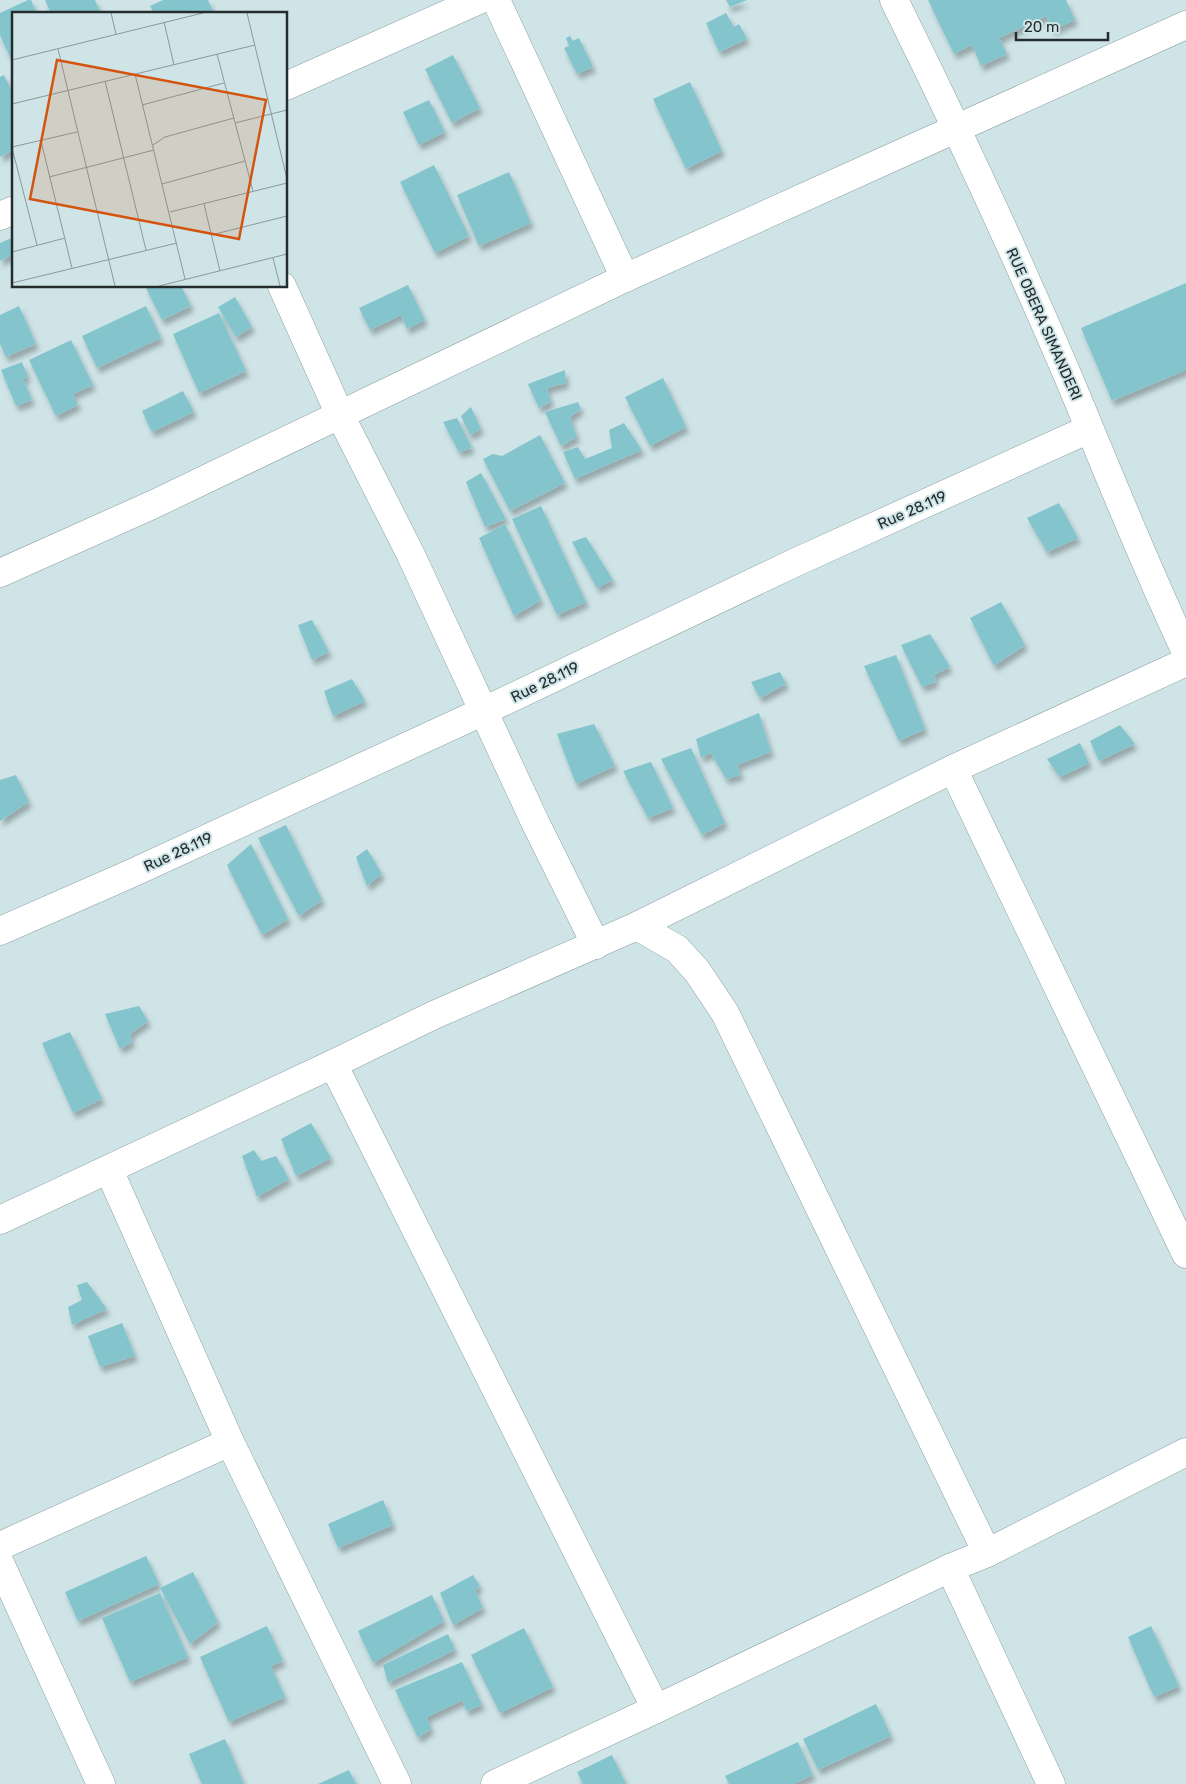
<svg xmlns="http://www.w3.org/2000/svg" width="1186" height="1784" font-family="Rubik,sans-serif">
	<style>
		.building { fill: #84c5cd; filter: url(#shadow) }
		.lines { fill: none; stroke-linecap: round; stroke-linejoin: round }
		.street-casing { stroke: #8ca1a3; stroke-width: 29 }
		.street { stroke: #fff; stroke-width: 28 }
		.labels { text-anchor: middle; stroke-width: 4; stroke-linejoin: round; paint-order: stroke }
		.street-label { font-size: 15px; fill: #242c2d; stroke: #cee4e7 }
		.inset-road { fill: none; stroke: #8a9a9d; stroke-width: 1 }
		.view { fill: #d4540f; fill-opacity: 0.15; stroke: #d4540f; stroke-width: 2.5 }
		.inset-edge { fill: none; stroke: #242c2d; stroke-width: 2.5 }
	</style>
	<defs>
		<filter id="shadow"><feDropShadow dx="3" dy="5.5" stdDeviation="2.5" flood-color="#0004"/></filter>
	</defs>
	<rect width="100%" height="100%" fill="#cee4e7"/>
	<g class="building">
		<polygon points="28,0 31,0 37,14 14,14 14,56 10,57 0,35 0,13"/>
		<polygon points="45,0 95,0 101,14 51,14"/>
		<polygon points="163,0 208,0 214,14 154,14 150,6"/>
		<polygon points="726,0 747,0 730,7"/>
		<polygon points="928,0 1066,0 1075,20 1053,30 1046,16 999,38 1007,54 981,66 972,45 954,54"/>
		<polygon points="726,13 734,27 739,24 747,39 719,52 706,23"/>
		<polygon points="570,36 573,41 579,38 593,67 577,74 564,48 569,46 566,38"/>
		<polygon points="453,55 480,108 452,123 425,69"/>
		<polygon points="4,75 14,95 14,150 0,157 0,77"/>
		<polygon points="690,82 722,151 686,169 653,99"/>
		<polygon points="429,100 445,132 419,145 403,112"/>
		<polygon points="434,165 469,236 435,253 400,182"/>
		<polygon points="509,172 531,223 479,246 457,195"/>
		<polygon points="14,237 14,254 0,261 0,243"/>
		<polygon points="1186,283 1186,370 1112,401 1081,328"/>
		<polygon points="408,285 425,320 407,329 401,315 370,330 359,308"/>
		<polygon points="145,286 181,286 191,306 162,320"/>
		<polygon points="235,297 252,327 236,337 218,307"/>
		<polygon points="19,306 36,344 6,357 0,344 0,315"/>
		<polygon points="146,306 161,338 97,368 82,336"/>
		<polygon points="219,313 246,371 199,393 173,334"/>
		<polygon points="71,340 93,385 73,394 78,405 56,416 29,360"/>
		<polygon points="22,362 28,377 23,379 32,400 16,406 1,370"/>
		<polygon points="565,370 566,383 547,388 551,402 539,408 528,384"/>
		<polygon points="663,378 686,427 650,446 625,397"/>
		<polygon points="183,391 194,412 152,432 142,411"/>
		<polygon points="578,402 581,409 570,417 577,437 561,446 545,412"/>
		<polygon points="471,407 481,429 470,435 461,416"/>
		<polygon points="457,418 472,448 459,452 443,422"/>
		<polygon points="624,423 642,450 575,479 563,452 578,447 585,459 612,448 609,430"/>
		<polygon points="540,435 565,483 510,511 483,459 493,454 502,456"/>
		<polygon points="481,473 506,519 485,527 466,482"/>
		<polygon points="1059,503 1078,538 1047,552 1027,518"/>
		<polygon points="541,506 586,602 557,615 512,519"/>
		<polygon points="505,524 541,600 514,616 479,538"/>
		<polygon points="586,537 613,580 597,588 572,542"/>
		<polygon points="1001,602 1025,645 994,666 970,618"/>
		<polygon points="312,620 329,652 312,660 298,625"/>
		<polygon points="930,634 950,667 934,675 936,682 922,687 901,645"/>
		<polygon points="896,655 925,729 899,741 864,666"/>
		<polygon points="780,672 786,684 760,698 751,682"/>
		<polygon points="352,679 365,701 333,716 324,691"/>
		<polygon points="759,713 771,752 737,765 741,775 726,779 711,753 701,758 696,739"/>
		<polygon points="594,724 615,766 576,784 557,734"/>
		<polygon points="1120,725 1135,744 1099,761 1090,741"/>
		<polygon points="1080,743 1089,763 1060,777 1047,759"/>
		<polygon points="691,748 725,823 702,835 661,759"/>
		<polygon points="651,762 673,808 648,818 623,771"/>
		<polygon points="16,775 29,802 0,821 0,780"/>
		<polygon points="286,825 322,900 299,916 258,838"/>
		<polygon points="251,844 288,919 262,935 227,865"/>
		<polygon points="367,849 382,874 367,886 356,857"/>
		<polygon points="139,1006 148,1021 130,1034 132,1042 120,1049 105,1014"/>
		<polygon points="70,1032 102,1099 73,1113 42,1043"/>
		<polygon points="311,1123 331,1158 296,1176 281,1139"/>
		<polygon points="254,1150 261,1161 276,1156 289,1179 257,1197 242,1156"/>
		<polygon points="87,1282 107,1309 72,1325 68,1307 82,1300 77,1285"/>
		<polygon points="122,1323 135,1356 100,1367 88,1336"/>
		<polygon points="383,1500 393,1525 338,1548 328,1524"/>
		<polygon points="146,1556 159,1584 78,1621 65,1592"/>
		<polygon points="193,1572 218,1622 190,1644 160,1588"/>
		<polygon points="473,1575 480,1586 475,1590 483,1608 453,1625 440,1593"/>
		<polygon points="160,1593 188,1657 130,1682 102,1618"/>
		<polygon points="432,1595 444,1621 373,1663 358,1631"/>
		<polygon points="267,1626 283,1661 271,1666 285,1697 229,1722 200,1657"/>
		<polygon points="1151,1626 1179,1686 1154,1697 1128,1637"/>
		<polygon points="524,1628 553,1687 500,1713 471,1655"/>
		<polygon points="448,1634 455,1650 388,1683 383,1665"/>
		<polygon points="462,1662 482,1705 466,1711 463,1700 427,1717 431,1729 418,1738 395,1690"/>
		<polygon points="876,1704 891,1736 818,1770 803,1739"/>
		<polygon points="225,1739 244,1784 202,1784 189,1754"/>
		<polygon points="798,1742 813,1775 794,1784 729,1784 725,1776"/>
		<polygon points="612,1755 626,1784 583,1784 577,1772"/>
		<polygon points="349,1770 356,1784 318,1784"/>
	</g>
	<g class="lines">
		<g class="street-casing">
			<g id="street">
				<polyline points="496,0 625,278"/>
				<path d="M894,0C955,123 1013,248 1067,374C1106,467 1143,561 1186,652"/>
				<polyline points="286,86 479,0"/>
				<polyline points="0,216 14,210"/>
				<polyline points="282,286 340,415 410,553 535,822 596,945"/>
				<polyline points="0,573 152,505 625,278 1186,25"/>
				<polyline points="953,769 1186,1254"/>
				<polyline points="637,926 677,949 697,971 725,1013 987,1553"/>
				<polyline points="0,931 130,874 484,711 794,563 1089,429"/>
				<polyline points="333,1064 656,1709"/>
				<polyline points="109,1170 230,1442 397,1784"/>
				<polyline points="0,1220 333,1064 434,1015 637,926 953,769 1186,662"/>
				<polyline points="0,1546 230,1442"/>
				<polyline points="0,1563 101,1784"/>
				<polyline points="950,1568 1051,1784"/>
				<polyline points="495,1784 656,1709 950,1568 987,1553 1186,1452"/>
			</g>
		</g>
		<use href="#street" class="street"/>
	</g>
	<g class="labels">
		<g class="street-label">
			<text transform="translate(1044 324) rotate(66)" y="5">RUE OBERA SIMANDERI</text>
			<text transform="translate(912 510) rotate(-24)" y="5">Rue 28.119</text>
			<text transform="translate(545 682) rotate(-26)" y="5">Rue 28.119</text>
			<text transform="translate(178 852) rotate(-25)" y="5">Rue 28.119</text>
		</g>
	</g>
	<g transform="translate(12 12)">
		<rect width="275" height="275" fill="#cee4e7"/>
		<path class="inset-road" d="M99,1L104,22M235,1L275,167M152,10L162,53M46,37L103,274M205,42L241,179M0,48L191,1M123,62L173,267M93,69L134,238M0,92L243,33M130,93L212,71M223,111L275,98M29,129L60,256M141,133L153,125L222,106M0,135L65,120M0,136L25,233M37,165L142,138M150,172L233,149M192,192L208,259M158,200L275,171M199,223L275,204M0,240L53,226M261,246L268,274M0,271L165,231M147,274L275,242"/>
		<path class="view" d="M45,48L254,88L227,227L18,187Z"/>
		<rect width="275" height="275" class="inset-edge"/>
	</g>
	<path d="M1016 32v8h92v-8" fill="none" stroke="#242c2d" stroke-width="2.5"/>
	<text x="1024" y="32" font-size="15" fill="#242c2d" stroke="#cee4e7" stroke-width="4" paint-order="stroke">20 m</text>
</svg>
